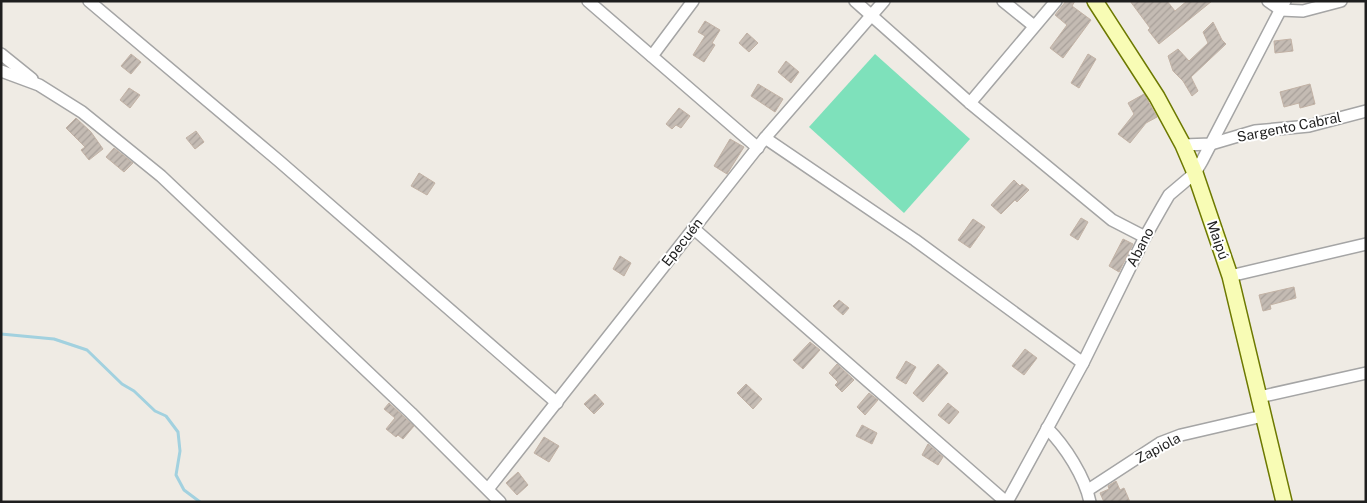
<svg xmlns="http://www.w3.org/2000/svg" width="1367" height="503" font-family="'Public Sans',sans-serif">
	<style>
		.pitch { fill: #7ee1bb }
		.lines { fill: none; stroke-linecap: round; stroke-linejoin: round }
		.stream { stroke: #a2d1df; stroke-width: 3 }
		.building { fill: url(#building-hatch); stroke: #c2b2a5 }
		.street-casing { stroke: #a5a5a5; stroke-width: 14 }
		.secondary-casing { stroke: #6d7901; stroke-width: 18 }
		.street { stroke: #fff; stroke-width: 11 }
		.secondary { stroke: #f8fcb5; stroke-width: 15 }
		.labels { text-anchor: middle; stroke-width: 4; stroke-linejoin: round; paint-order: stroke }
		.street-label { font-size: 14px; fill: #1e1e1e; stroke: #fff }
	</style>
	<defs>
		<pattern id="building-hatch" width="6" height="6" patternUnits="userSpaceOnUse" patternTransform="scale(1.25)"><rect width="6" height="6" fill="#c4bbb3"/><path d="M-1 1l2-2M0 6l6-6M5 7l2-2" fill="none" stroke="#a8a09a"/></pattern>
	</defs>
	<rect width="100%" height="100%" fill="#efebe4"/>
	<polygon class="pitch" points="875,54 970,139 904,213 809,127"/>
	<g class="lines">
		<polyline class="stream" points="1,334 54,339 87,350 122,384 134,391 155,411 166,416 178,432 180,451 176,475 184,490 200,502"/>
	</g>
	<g class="building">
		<polygon points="1066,1 1075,1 1072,6 1091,20 1063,58 1050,48 1067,25 1055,15"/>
		<polygon points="1130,1 1167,1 1175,11 1187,1 1212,1 1159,44 1148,30 1150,28"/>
		<polygon points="705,21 720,30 712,43 715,45 704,62 693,55 705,36 698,32"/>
		<polygon points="1213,22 1222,40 1226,44 1191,77 1198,91 1192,96 1183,81 1173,71 1168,56 1178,49 1189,61 1208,43 1203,32"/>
		<polygon points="747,33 758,43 749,52 739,43"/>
		<polygon points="1291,39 1293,51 1275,53 1274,41"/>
		<polygon points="131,54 141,62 131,74 121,66"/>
		<polygon points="1088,54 1096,59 1079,88 1071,83"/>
		<polygon points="786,61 799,72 791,83 778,72"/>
		<polygon points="758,84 783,99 775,112 751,96"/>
		<polygon points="1310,84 1315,104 1300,108 1299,103 1284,107 1280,92"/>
		<polygon points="129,88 140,95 130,108 120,100"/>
		<polygon points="1144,94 1157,117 1146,123 1130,143 1118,134 1134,114 1128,103"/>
		<polygon points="679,108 690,116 681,128 676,125 672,129 666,124"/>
		<polygon points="76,118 91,132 103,149 89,160 81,150 85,147 66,128"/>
		<polygon points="196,131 204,142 195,149 186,138"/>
		<polygon points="730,139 744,147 727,174 714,166"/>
		<polygon points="114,148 133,163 124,172 106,157"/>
		<polygon points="419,173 435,183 427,195 411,186"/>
		<polygon points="1014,180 1020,186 1022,184 1029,190 1017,202 1015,200 1001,214 991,205"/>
		<polygon points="1081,218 1088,222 1078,240 1070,235"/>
		<polygon points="973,219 985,227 970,248 958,240"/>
		<polygon points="1123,239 1133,244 1119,272 1109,266"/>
		<polygon points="620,256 631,263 624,276 613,269"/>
		<polygon points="1294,287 1296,298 1270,305 1271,309 1263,311 1259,295"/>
		<polygon points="839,300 849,308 843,315 833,306"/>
		<polygon points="810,342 820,350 803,369 793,360"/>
		<polygon points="1025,349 1037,358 1024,375 1012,366"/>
		<polygon points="906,361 916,367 906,384 896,378"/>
		<polygon points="837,364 854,380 842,392 835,385 838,382 829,373"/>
		<polygon points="938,364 948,373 923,402 913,393"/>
		<polygon points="746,384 762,399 753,409 737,393"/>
		<polygon points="869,393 878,400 865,415 857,407"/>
		<polygon points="595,394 604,404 594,414 584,404"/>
		<polygon points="389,403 414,426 403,439 398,435 396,437 386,429 395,418 384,409"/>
		<polygon points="948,403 959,412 949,424 938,415"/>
		<polygon points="862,425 877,433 872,444 856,436"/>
		<polygon points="544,437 559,446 549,462 534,453"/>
		<polygon points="928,444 943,457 938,465 922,455"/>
		<polygon points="518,472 528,485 517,495 506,483"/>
		<polygon points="1116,481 1120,490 1124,488 1130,502 1104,502 1100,493 1109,489 1108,486"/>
	</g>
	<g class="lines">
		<g class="street-casing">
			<g id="street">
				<polyline points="89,1 279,161 557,403"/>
				<polyline points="588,1 758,148"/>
				<polyline points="855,1 970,103 1112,220 1145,237"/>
				<polyline points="1003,1 1034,26"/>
				<polyline points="1268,1 1281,10 1303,11 1341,1"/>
				<polyline points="1,54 32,79"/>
				<polyline points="652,56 693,1"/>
				<polyline points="1,71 39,85 82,112 161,176 411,413 500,502"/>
				<polyline points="970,103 1056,1"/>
				<polyline points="765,138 915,240 1083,363"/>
				<polyline points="1183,145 1211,144 1255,131 1309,126 1366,111"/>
				<polyline points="693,228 1006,502"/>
				<polyline points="1230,276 1366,244"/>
				<polyline points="1259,397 1366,373"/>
				<path d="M1047,428C1065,446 1085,477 1090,502"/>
				<polyline points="488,489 765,138 884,1"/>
				<polyline points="1088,490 1160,443 1181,435 1263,416"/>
				<polyline points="1007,502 1083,363 1145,237 1162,207 1169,195 1195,173 1202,161 1285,1"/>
			</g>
		</g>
		<g class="secondary-casing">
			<polyline id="secondary" points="1095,1 1157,97 1183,145 1195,173 1230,276 1284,502"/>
		</g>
		<use href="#street" class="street"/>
		<use href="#secondary" class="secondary"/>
	</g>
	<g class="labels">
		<g class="street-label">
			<text transform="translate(1289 127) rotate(-11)" y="5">Sargento Cabral</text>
			<text transform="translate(1218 240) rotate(71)" y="5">Maipú</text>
			<text transform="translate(682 242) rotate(-52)" y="5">Epecuén</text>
			<text transform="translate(1140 247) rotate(-63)" y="5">Abano</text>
			<text transform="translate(1158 448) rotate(-28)" y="5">Zapiola</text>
		</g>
	</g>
	<rect width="1367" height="503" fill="none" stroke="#1e1e1e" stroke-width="5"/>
</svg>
